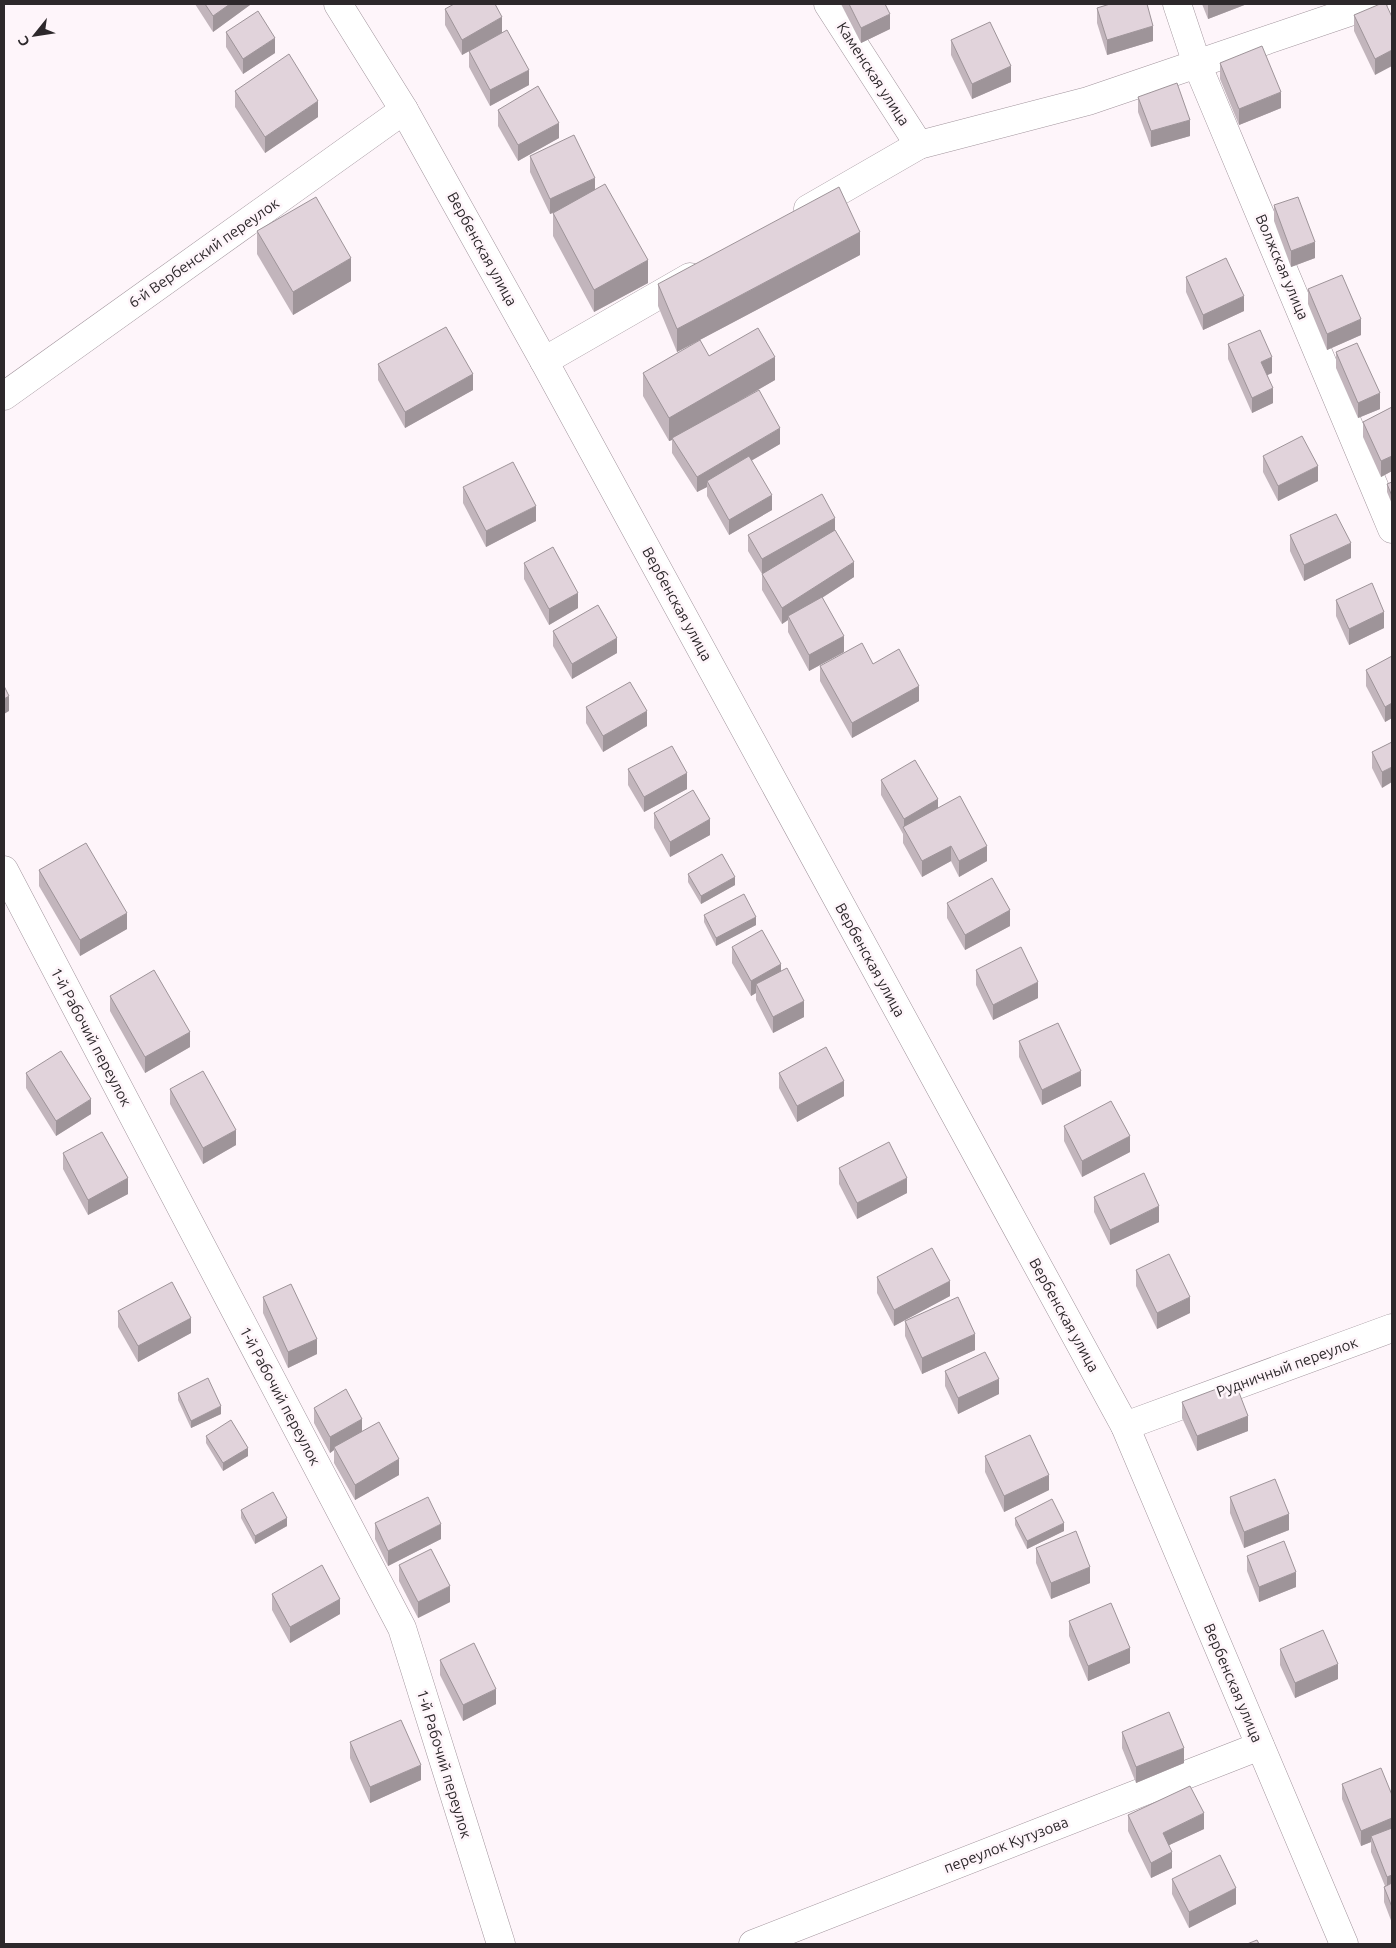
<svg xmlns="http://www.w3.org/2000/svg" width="1396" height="1948" font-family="Ubuntu,sans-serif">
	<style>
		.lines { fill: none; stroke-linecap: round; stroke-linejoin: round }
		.street-casing { stroke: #a1949c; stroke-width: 29 }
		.street { stroke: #fff; stroke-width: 28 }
		.wall { fill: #c2b5bc }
		.shaded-wall { fill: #9e9499 }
		.building { fill: #e1d3db; stroke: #9e9499 }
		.labels { text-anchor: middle; stroke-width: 5; stroke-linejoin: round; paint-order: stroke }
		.street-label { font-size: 15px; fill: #2d282b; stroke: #fef5fa }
	</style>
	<rect width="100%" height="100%" fill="#fef5fa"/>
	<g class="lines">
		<g class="street-casing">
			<g id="street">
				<polyline points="338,4 404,110 544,361 1125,1426 1344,1944"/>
				<polyline points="828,4 919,145"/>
				<polyline points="1177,4 1197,64 1392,529"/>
				<polyline points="808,209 919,145 1088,101 1373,4"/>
				<polyline points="544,361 690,277"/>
				<polyline points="4,396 404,110"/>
				<polyline points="4,870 402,1628 501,1944"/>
				<polyline points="1125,1426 1392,1328"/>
				<polyline points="753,1944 1260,1746"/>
			</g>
		</g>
		<use href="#street" class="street"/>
	</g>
	<g class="wall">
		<polygon points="195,4 250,4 250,5 213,32"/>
		<polygon points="841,4 885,4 890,29 861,43"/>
		<polygon points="1202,4 1247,4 1208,19"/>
		<polygon points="1097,8 1153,41 1107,55 1097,23"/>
		<polygon points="445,9 502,33 462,55 445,25"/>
		<polygon points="1354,15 1392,17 1375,75 1354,31"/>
		<polygon points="226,32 275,53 243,74 226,47"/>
		<polygon points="951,40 1011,82 972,99 951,55"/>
		<polygon points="469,51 529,85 490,106 469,67"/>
		<polygon points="1220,63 1281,108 1239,125 1220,79"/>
		<polygon points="235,91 318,117 265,153 235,107"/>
		<polygon points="1138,97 1190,136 1151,147 1138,112"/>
		<polygon points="498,110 559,138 518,161 498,126"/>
		<polygon points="530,156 595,190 648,283 594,312 553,236 553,213 550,214 530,172"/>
		<polygon points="1274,205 1315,258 1291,267 1274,221"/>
		<polygon points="257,231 351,281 293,315 257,254"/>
		<polygon points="860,255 677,352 658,306 658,284"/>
		<polygon points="1186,277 1244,311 1203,330 1186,292"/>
		<polygon points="1308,289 1361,335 1327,350 1308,304"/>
		<polygon points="1228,344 1272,373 1267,375 1273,403 1252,413 1228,359"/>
		<polygon points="1336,352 1380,409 1358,418 1336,368"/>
		<polygon points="709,356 775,380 727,408 780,444 751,461 772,510 729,535 707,496 707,487 697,492 672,453 672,440 669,441 643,396 643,373"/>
		<polygon points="378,364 473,390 405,428 378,380"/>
		<polygon points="1392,407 1392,471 1381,477 1363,437 1363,422"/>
		<polygon points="1263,456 1318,481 1278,501 1263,472"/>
		<polygon points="1392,482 1392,504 1387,492 1387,484"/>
		<polygon points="463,487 536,521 486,547 463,503"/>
		<polygon points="835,531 854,577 822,598 844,652 809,671 788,632 788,620 782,624 762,590 762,574 748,551 748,535"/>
		<polygon points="1290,535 1351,558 1304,581 1290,551"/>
		<polygon points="524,563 578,608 549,625 524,579"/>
		<polygon points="1336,600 1384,628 1349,645 1336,616"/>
		<polygon points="553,631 617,653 572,679 553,646"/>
		<polygon points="1392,656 1392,718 1385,722 1366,686 1366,670"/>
		<polygon points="873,664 919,701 852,738 820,681 820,666"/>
		<polygon points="586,707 647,726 603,752 586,723"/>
		<polygon points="1392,742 1382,788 1372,768 1372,752"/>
		<polygon points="628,769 687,789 644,812 628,785"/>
		<polygon points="881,780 938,808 987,861 959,877 951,861 922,877 903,843 903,834 881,795"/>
		<polygon points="654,813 710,835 670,857 654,828"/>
		<polygon points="39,870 127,929 80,956 39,886"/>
		<polygon points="688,874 735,885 701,904 688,882"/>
		<polygon points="947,903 1010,926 965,950 947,918"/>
		<polygon points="704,915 756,925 716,946 704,922"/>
		<polygon points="732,947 781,971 804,1017 773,1033 756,1000 756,993 751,996 732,963"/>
		<polygon points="976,970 1038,998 993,1020 976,985"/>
		<polygon points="110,996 190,1047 145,1073 110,1011"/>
		<polygon points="1019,1041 1081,1086 1042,1105 1019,1057"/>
		<polygon points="26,1073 91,1114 56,1136 26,1088"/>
		<polygon points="779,1073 844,1096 797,1122 779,1088"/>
		<polygon points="170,1089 236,1145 203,1164 170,1104"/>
		<polygon points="1064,1126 1130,1152 1082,1177 1064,1141"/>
		<polygon points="63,1153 128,1194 88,1215 63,1169"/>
		<polygon points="839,1168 907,1193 857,1219 839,1184"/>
		<polygon points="1094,1197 1159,1222 1110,1245 1094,1212"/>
		<polygon points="1136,1270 1190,1313 1157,1329 1136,1286"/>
		<polygon points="877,1277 950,1296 894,1326 877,1293"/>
		<polygon points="263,1297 317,1354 288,1368 263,1313"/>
		<polygon points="118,1311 191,1333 138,1362 118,1327"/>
		<polygon points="905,1321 975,1350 922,1374 905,1336"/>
		<polygon points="945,1371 999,1394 958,1414 945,1386"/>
		<polygon points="178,1393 221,1414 191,1428 178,1400"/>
		<polygon points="1182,1402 1248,1431 1197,1451 1182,1418"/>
		<polygon points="314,1408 399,1475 355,1500 334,1463 334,1450 330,1453 314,1423"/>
		<polygon points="206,1436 248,1456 223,1471 206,1443"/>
		<polygon points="985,1456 1049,1490 1004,1512 985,1472"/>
		<polygon points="1230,1497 1289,1530 1244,1548 1230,1513"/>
		<polygon points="241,1510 287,1526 255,1544 241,1518"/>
		<polygon points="1015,1518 1064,1531 1027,1549 1015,1525"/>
		<polygon points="375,1523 441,1539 388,1566 375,1539"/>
		<polygon points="1036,1548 1090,1583 1051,1599 1036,1563"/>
		<polygon points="1247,1556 1296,1587 1259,1602 1247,1571"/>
		<polygon points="399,1565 450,1602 418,1618 399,1581"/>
		<polygon points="272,1594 340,1614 290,1643 272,1610"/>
		<polygon points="1069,1621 1130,1663 1088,1681 1069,1636"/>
		<polygon points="1280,1649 1338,1679 1295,1698 1280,1665"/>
		<polygon points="440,1660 496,1704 463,1721 440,1675"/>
		<polygon points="1122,1732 1184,1763 1136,1783 1122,1748"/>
		<polygon points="350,1742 421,1780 370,1803 350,1758"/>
		<polygon points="1342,1784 1392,1795 1392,1923 1384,1902 1384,1887 1385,1886 1371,1852 1371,1842 1361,1846 1342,1799"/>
		<polygon points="1128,1815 1204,1829 1169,1845 1172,1868 1151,1878 1128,1831"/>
		<polygon points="1172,1879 1236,1904 1189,1928 1172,1894"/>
	</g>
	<g class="shaded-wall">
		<polygon points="230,4 250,4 250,5 213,32 213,16"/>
		<polygon points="1208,4 1247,4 1208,19"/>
		<polygon points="890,14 890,29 861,43 861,28"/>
		<polygon points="502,17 502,33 462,55 462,40"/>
		<polygon points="1153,26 1153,41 1107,55 1107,40"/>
		<polygon points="275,38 275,53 243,74 243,59"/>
		<polygon points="1392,50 1392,66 1375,75 1375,59"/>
		<polygon points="1011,66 1011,82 972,99 972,84"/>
		<polygon points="529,70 529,85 490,106 490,90"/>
		<polygon points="1281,92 1281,108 1239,125 1239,109"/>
		<polygon points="318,101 318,117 265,153 265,137"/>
		<polygon points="1190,120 1190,136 1151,147 1151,131"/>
		<polygon points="559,123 559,138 518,161 518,145"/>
		<polygon points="595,178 595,193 550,214 550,199"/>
		<polygon points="860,232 860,255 677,352 677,329"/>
		<polygon points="1315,242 1315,258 1291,267 1291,251"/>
		<polygon points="351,258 351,281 293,315 293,292"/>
		<polygon points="648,260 648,283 594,312 594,290"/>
		<polygon points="1244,296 1244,311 1203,330 1203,315"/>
		<polygon points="1361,319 1361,335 1327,350 1327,334"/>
		<polygon points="775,357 775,380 673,439 672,438 672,440 669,441 669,418"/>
		<polygon points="1272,357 1272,373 1261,378 1261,362"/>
		<polygon points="473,374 473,390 405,428 405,412"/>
		<polygon points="1273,388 1273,403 1252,413 1252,398"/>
		<polygon points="1380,393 1380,409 1358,418 1358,403"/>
		<polygon points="780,428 780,444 709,485 707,481 707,487 697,492 697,477"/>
		<polygon points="1392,456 1392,471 1381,477 1381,461"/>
		<polygon points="1318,466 1318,481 1278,501 1278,486"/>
		<polygon points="772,495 772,510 729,535 729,520"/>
		<polygon points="536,506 536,521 486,547 486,531"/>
		<polygon points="835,518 835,534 762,575 762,559"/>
		<polygon points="1351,543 1351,558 1304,581 1304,565"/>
		<polygon points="854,562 854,577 789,619 788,616 788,620 782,624 782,608"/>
		<polygon points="578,593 578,608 549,625 549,609"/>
		<polygon points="1384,612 1384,628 1349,645 1349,629"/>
		<polygon points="844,636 844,652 809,671 809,655"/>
		<polygon points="617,638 617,653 572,679 572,664"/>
		<polygon points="919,686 919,701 852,738 852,723"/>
		<polygon points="9,696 9,711 4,714 4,699"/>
		<polygon points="1392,703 1392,718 1385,722 1385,707"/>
		<polygon points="647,711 647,726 603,752 603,736"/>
		<polygon points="1392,767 1392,782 1382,788 1382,772"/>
		<polygon points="687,773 687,789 644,812 644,797"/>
		<polygon points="938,799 938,815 904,828 904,819"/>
		<polygon points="710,819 710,835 670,857 670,842"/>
		<polygon points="951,846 951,861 922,877 922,861"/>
		<polygon points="987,846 987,861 959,877 959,861"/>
		<polygon points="735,877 735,885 701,904 701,896"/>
		<polygon points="1010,910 1010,926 965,950 965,935"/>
		<polygon points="127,913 127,929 80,956 80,940"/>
		<polygon points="756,917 756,925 716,946 716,938"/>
		<polygon points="781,964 781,979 756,984 756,993 751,996 751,981"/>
		<polygon points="1038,982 1038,998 993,1020 993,1005"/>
		<polygon points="804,1001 804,1017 773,1033 773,1017"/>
		<polygon points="190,1032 190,1047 145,1073 145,1057"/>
		<polygon points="1081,1071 1081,1086 1042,1105 1042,1090"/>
		<polygon points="844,1081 844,1096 797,1122 797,1106"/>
		<polygon points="91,1099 91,1114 56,1136 56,1121"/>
		<polygon points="236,1130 236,1145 203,1164 203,1148"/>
		<polygon points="1130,1136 1130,1152 1082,1177 1082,1161"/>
		<polygon points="128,1178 128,1194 88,1215 88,1200"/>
		<polygon points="907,1178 907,1193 857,1219 857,1203"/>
		<polygon points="1159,1206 1159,1222 1110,1245 1110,1230"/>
		<polygon points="950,1281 950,1296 894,1326 894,1310"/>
		<polygon points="1190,1297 1190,1313 1157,1329 1157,1313"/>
		<polygon points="191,1318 191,1333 138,1362 138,1346"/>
		<polygon points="975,1334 975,1350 922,1374 922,1358"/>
		<polygon points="317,1339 317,1354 288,1368 288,1352"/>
		<polygon points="999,1379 999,1394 958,1414 958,1398"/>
		<polygon points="221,1406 221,1414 191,1428 191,1421"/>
		<polygon points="1248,1416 1248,1431 1197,1451 1197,1436"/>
		<polygon points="362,1419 362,1434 334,1447 334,1450 330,1453 330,1437"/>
		<polygon points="248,1448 248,1456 223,1471 223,1463"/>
		<polygon points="399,1459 399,1475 355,1500 355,1485"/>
		<polygon points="1049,1475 1049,1490 1004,1512 1004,1496"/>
		<polygon points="1289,1514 1289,1530 1244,1548 1244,1532"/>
		<polygon points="287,1518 287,1526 255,1544 255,1536"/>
		<polygon points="1064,1523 1064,1531 1027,1549 1027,1541"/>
		<polygon points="441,1524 441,1539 388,1566 388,1551"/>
		<polygon points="1090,1567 1090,1583 1051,1599 1051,1583"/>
		<polygon points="1296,1572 1296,1587 1259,1602 1259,1587"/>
		<polygon points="450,1586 450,1602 418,1618 418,1602"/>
		<polygon points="340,1599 340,1614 290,1643 290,1627"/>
		<polygon points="1130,1648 1130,1663 1088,1681 1088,1666"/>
		<polygon points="1338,1664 1338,1679 1295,1698 1295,1683"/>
		<polygon points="496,1689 496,1704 463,1721 463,1705"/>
		<polygon points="1184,1748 1184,1763 1136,1783 1136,1767"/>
		<polygon points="421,1765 421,1780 370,1803 370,1787"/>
		<polygon points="1204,1813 1204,1829 1163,1848 1163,1833"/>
		<polygon points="1392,1818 1392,1834 1371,1836 1371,1842 1361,1846 1361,1831"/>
		<polygon points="1172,1852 1172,1868 1151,1878 1151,1863"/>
		<polygon points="1392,1875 1392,1890 1387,1892 1387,1877"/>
		<polygon points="1236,1888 1236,1904 1189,1928 1189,1912"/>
	</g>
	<g class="building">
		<polygon points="205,4 230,4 213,16"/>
		<polygon points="454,4 495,4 502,17 462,40 445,9"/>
		<polygon points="849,4 885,4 890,14 861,28"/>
		<polygon points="1110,4 1147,4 1153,26 1107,40 1097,8"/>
		<polygon points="1380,4 1386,4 1392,17 1392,50 1375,59 1354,15"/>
		<polygon points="258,11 275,38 243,59 226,32"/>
		<polygon points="990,22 1011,66 972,84 951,40"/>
		<polygon points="507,30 529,70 490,90 469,51"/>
		<polygon points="1262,46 1281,92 1239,109 1220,63"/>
		<polygon points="289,54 318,101 265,137 235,91"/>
		<polygon points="1177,83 1190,120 1151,131 1138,97"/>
		<polygon points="538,86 559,123 518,145 498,110"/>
		<polygon points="574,135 595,178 550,199 530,156"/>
		<polygon points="605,184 648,260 594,290 553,213"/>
		<polygon points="839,187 860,232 677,329 658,284"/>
		<polygon points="316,197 351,258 293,292 257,231"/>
		<polygon points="1298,197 1315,242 1291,251 1274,205"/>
		<polygon points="1226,258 1244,296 1203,315 1186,277"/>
		<polygon points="1342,275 1361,319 1327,334 1308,289"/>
		<polygon points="446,327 473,374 405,412 378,364"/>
		<polygon points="758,328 775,357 669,418 643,373 700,340 709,356"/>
		<polygon points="1260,330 1272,357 1261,362 1273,388 1252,398 1228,344"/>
		<polygon points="1357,343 1380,393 1358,403 1336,352"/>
		<polygon points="759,390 780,428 697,477 672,438"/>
		<polygon points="1392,407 1392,456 1381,461 1363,422"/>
		<polygon points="1302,436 1318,466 1278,486 1263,456"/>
		<polygon points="749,456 772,495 729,520 707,481"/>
		<polygon points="513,462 536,506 486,531 463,487"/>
		<polygon points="1392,482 1392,496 1387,484"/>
		<polygon points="822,494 835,518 762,559 748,535"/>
		<polygon points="1336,514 1351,543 1304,565 1290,535"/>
		<polygon points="835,530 854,562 782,608 762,574"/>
		<polygon points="553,547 578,593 549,609 524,563"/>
		<polygon points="1372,583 1384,612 1349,629 1336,600"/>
		<polygon points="822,597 844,636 809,655 788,616"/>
		<polygon points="598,605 617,638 572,664 553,631"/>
		<polygon points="862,643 873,664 899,649 919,686 852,723 820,666"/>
		<polygon points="1392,656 1392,703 1385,707 1366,670"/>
		<polygon points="630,682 647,711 603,736 586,707"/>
		<polygon points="4,686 9,696 4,699"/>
		<polygon points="1392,742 1392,767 1382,772 1372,752"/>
		<polygon points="672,746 687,773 644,797 628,769"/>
		<polygon points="915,760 938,799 904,819 881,780"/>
		<polygon points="693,790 710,819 670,842 654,813"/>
		<polygon points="960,796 987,846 959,861 951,846 922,861 903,827"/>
		<polygon points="86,843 127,913 80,940 39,870"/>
		<polygon points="722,854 735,877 701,896 688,874"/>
		<polygon points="992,878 1010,910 965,935 947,903"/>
		<polygon points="744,894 756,917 716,938 704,915"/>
		<polygon points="762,930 781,964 751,981 732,947"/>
		<polygon points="1021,947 1038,982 993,1005 976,970"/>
		<polygon points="787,968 804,1001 773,1017 756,984"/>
		<polygon points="154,970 190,1032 145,1057 110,996"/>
		<polygon points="1058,1023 1081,1071 1042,1090 1019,1041"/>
		<polygon points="826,1047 844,1081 797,1106 779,1073"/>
		<polygon points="61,1051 91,1099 56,1121 26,1073"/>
		<polygon points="203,1071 236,1130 203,1148 170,1089"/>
		<polygon points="1111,1101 1130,1136 1082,1161 1064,1126"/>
		<polygon points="102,1132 128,1178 88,1200 63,1153"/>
		<polygon points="889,1142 907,1178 857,1203 839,1168"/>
		<polygon points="1144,1173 1159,1206 1110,1230 1094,1197"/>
		<polygon points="932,1248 950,1281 894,1310 877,1277"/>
		<polygon points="1169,1254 1190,1297 1157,1313 1136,1270"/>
		<polygon points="172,1282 191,1318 138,1346 118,1311"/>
		<polygon points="291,1284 317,1339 288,1352 263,1297"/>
		<polygon points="958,1297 975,1334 922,1358 905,1321"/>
		<polygon points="985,1352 999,1379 958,1398 945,1371"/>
		<polygon points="208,1378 221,1406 191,1421 178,1393"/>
		<polygon points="1235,1382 1248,1416 1197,1436 1182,1402"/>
		<polygon points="346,1389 362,1419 330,1437 314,1408"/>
		<polygon points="231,1420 248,1448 223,1463 206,1436"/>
		<polygon points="379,1422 399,1459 355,1485 334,1447"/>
		<polygon points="1030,1435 1049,1475 1004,1496 985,1456"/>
		<polygon points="1275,1479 1289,1514 1244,1532 1230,1497"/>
		<polygon points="273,1492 287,1518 255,1536 241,1510"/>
		<polygon points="428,1497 441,1524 388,1551 375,1523"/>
		<polygon points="1052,1499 1064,1523 1027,1541 1015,1518"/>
		<polygon points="1076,1531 1090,1567 1051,1583 1036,1548"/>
		<polygon points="1284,1541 1296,1572 1259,1587 1247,1556"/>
		<polygon points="431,1549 450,1586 418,1602 399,1565"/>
		<polygon points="322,1565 340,1599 290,1627 272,1594"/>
		<polygon points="1111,1603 1130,1648 1088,1666 1069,1621"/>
		<polygon points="1323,1630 1338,1664 1295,1683 1280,1649"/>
		<polygon points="474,1643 496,1689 463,1705 440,1660"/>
		<polygon points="1169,1712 1184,1748 1136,1767 1122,1732"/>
		<polygon points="401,1720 421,1765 370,1787 350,1742"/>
		<polygon points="1381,1768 1392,1795 1392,1818 1361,1831 1342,1784"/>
		<polygon points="1190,1786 1204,1813 1163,1833 1172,1852 1151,1863 1128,1815"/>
		<polygon points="1392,1828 1392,1875 1387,1877 1371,1836"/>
		<polygon points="1220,1855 1236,1888 1189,1912 1172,1879"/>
		<polygon points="1392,1883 1392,1907 1384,1887"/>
		<polygon points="1257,1940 1259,1944 1247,1944"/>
	</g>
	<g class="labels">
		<g class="street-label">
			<text transform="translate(873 74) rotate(57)" y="5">Каменская улица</text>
			<text transform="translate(482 249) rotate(61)" y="5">Вербенская улица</text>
			<text transform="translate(204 253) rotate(-35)" y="5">6-й Вербенский переулок</text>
			<text transform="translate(1282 267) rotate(67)" y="5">Волжская улица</text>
			<text transform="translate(677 604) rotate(61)" y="5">Вербенская улица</text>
			<text transform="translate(870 960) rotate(61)" y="5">Вербенская улица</text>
			<text transform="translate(91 1037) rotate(62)" y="5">1-й Рабочий переулок</text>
			<text transform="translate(1064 1315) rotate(61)" y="5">Вербенская улица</text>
			<text transform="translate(1287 1367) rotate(-20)" y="5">Рудничный переулок</text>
			<text transform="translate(280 1396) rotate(62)" y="5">1-й Рабочий переулок</text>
			<text transform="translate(1233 1683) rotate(67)" y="5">Вербенская улица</text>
			<text transform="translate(444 1764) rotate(73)" y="5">1-й Рабочий переулок</text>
			<text transform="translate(1006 1845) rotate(-21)" y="5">переулок Кутузова</text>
		</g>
	</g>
	<rect width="1396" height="1948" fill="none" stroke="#2d282b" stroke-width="10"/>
	<g transform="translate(35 35) rotate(240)" stroke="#fef5fa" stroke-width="4" paint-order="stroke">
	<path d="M0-4L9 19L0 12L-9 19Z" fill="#2d282b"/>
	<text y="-8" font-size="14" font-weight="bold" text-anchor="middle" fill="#2d282b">С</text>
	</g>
</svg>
